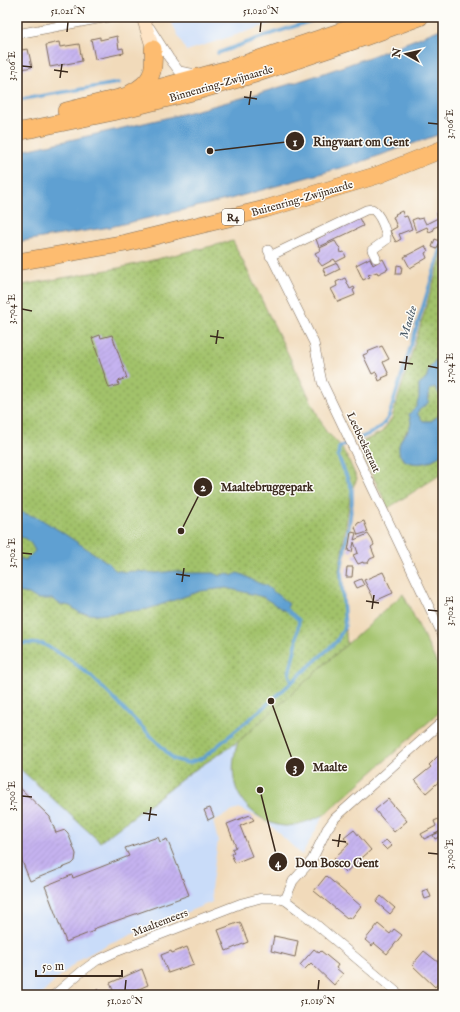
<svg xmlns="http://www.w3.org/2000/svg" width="460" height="1012" font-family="'IM FELL English',serif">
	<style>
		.built { fill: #c9dcf9 }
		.grass { fill: url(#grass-dots); stroke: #6e7644 }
		.pitch { fill: #a2c26a; stroke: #6e7644 }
		.water { fill: #5ea0d2; stroke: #4c6578 }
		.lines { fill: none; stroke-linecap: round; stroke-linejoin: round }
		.stream { stroke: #5ea0d2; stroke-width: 3.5 }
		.building { fill: url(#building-hatch) }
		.street-casing { stroke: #7b6855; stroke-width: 10 }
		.secondary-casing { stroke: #7b6855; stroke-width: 14 }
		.highway-casing { stroke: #7b6855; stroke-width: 18 }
		.street { stroke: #fff; stroke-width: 9 }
		.secondary { stroke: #fee4c5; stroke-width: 13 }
		.highway { stroke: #fdbc6f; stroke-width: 17 }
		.ticks { fill: none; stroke: #3b2a1e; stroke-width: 1.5 }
		.labels { text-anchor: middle; stroke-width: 3; stroke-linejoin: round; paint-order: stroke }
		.shield { fill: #fdfcf7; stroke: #75695f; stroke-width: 1 }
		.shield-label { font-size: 10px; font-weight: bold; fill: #3b2a1e }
		.street-label { font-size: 11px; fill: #3b2a1e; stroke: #fdfcf7 }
		.water-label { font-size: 12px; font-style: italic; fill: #495966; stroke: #fdfcf7 }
		.leader { fill: none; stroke: #3b2a1e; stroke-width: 1.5 }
		.callout-dot { fill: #3b2a1e; stroke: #fdfcf7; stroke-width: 1.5 }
		.mark-label { font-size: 12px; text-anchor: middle; font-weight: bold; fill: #fff }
		.callout-label { font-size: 12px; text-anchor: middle; font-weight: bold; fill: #3b2a1e; stroke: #fdfcf7; stroke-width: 3; stroke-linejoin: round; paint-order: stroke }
		.neatline { fill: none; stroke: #3b2a1e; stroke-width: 1.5 }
		.ticks-label { font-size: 10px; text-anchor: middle; fill: #3b2a1e }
	</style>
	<defs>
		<pattern id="grass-dots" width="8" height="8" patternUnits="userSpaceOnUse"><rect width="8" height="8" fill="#a2c26a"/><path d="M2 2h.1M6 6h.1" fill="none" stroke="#859e57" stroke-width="1.8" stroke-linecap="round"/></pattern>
		<pattern id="building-hatch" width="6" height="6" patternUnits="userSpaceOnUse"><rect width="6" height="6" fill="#c5b2f0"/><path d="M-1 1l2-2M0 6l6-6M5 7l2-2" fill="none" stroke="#aa99cd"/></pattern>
	</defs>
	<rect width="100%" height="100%" fill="#fdfcf7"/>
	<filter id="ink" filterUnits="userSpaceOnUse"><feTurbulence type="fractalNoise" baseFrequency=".025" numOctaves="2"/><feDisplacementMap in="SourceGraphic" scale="8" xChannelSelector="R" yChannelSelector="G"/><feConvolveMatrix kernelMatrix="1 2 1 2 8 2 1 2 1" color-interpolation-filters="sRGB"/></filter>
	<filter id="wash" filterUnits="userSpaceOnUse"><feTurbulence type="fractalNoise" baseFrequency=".012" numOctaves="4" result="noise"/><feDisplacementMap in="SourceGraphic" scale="16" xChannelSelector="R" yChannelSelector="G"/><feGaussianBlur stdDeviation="0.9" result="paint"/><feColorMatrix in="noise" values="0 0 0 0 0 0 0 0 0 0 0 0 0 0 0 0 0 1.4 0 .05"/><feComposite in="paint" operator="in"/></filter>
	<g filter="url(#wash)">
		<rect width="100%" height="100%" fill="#f1daba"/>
		<g class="built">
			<polygon points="169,17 292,17 186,51"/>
			<polygon points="403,594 443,676 443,709 324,815 302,855 266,821 239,808 213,821 218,841 211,889 212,902 110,943 82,958 61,975 41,995 17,995 17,766 100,842 190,773 239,741"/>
		</g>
		<g class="grass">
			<path d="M233,241L326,432C343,444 349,461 357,479L351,491L339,571L347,644L239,741L190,773L100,842L17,766V286L119,268Z"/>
			<path d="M443,251V317L440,325L438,357L429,369L426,379L419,385V398L416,407L409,415C415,429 405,429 401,440C399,445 402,454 402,459C414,467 435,464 443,451V473L388,508L358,444L382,432L392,418Z"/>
			<path d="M435,387C446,400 447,412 431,421H423L418,415L417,411L429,397V389Z"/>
		</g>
		<path class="pitch" d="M403,594L443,676V709L324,815C311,820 300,825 286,826C278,826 267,822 260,817C233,800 228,772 238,742Z"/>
		<g class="water">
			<path d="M443,28V133L358,163L230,199L110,227L17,242V152C95,134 173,118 249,96C315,78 380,54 443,28Z"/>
			<path d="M443,317V400L435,387L430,389L428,403L418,411V415L423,421H431L440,415L443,411V451C439,457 434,459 428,462C413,466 394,462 400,442C402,436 409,432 410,426C412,422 410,419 409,414L416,407L419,398V385L426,379L429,369L438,357L439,331Z"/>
			<path d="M17,511L39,518L60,531L107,562L115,570L125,572L136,571L157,573L175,571L184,573H214L219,576L227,573L232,576L237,573C247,575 254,583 265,585L289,604L285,611L263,597L244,592L226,588L201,591L148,609L98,615L80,613L70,606L60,604L52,599H37L29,594L17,592V558L26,560L35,551C31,543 27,535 17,538Z"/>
		</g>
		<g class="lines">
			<g class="stream">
				<polyline points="218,53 265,36 323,17"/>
				<polyline points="17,100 118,83"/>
				<path d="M358,439C373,432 381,430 389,416L443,242"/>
				<polyline points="286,609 299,620 296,645 289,674 292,682"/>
				<polyline points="17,643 43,644 68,658 91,676 162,747 173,759 188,763 203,758 271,701 336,642 345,627 341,570 349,526 352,502 352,489 338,456 339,448 345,444"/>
			</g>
		</g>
		<g id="blocks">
			<g class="building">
				<polygon points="117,36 119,49 123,48 124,53 95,59 91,39 100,37 100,40"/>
				<polygon points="59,42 60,47 79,44 82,61 50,67 46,45"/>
				<polygon points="18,49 21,49 21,50 28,49 32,67 22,69 21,67 17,68"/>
				<polygon points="443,210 443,224 433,228 434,230 429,232 427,227 416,232 412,220 417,218 418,219 423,218 426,224 438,218 437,213"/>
				<polygon points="402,211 404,217 407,216 412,229 399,234 401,239 396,242 390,231 397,227 393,217 396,215 395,214"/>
				<polygon points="359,218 363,226 319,247 316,239"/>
				<polygon points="435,239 440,241 437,249 432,247"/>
				<polygon points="335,241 338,246 340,248 341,253 344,252 346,257 336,262 334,259 322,266 318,261 319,259 315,253 321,250 320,248"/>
				<polygon points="425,246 428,251 425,253 427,258 410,268 404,257"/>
				<polygon points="370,258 373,265 383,259 388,269 378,274 377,272 368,275 370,277 363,280 356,265"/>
				<polygon points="337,263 340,269 326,276 323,269"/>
				<polygon points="397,265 402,266 401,274 396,274"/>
				<polygon points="345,278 350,289 354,287 355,289 353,290 355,295 338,302 331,289 337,286 336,282"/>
				<polygon points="100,335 101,338 112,335 127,378 118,381 119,385 109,388 92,338"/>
				<polygon points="382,346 389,359 383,362 389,375 382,378 383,379 379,381 376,372 372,374 363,355 368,353 367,352"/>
				<polygon points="364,521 368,532 358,535 355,527 358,523"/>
				<polygon points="351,532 356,533 354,540 368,534 372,540 374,545 371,547 375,557 370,559 368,563 363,563 363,562 358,564 353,555 358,553 354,542 352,552 348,551"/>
				<polygon points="347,567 353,567 352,577 346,577"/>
				<polygon points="383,572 393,593 375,601 364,580"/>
				<polygon points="361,579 364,585 357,588 354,582"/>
				<polygon points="439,755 443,759 443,778 426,793 415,780 431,767 429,765"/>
				<polygon points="17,785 50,817 56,833 65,830 68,833 76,854 75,861 72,864 30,881 20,856 17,857"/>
				<polygon points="388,799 407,821 394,832 375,810"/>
				<polygon points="210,808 214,817 208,820 204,810"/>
				<polygon points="250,815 254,820 240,826 252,856 235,863 231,854 234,852 232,849 236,847 227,824"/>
				<polygon points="443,817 443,830 424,839 421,834 436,826 434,821"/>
				<polygon points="354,830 371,850 346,872 334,858 349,844 344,838"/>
				<polygon points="443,831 443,835 435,839 433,835"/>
				<polygon points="158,837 160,842 167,839 189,895 93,929 94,931 66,942 45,886 72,875 73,878 129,856 125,848"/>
				<polygon points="386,840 392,846 387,850 381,844"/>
				<polygon points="326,876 361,906 351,919 349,917 347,918 314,891"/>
				<polygon points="428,889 431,897 425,899 422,891"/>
				<polygon points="381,896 395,908 390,914 376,902"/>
				<polygon points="240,922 248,942 226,951 218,930"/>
				<polygon points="378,924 390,934 394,929 402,935 387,954 374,943 372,946 365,940"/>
				<polygon points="274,936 298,941 295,957 271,951"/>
				<polygon points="187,947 194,964 168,973 161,955 171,951 172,953"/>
				<polygon points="314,949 319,953 321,951 338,965 336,968 343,974 334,985 311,963 305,969 300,965"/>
				<polygon points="424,951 443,966 443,978 435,987 412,965"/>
				<polygon points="142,969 148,985 125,995 124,991 115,995 110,983"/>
				<polygon points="98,989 103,995 91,995"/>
			</g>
		</g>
	</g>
	<g filter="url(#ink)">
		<use href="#blocks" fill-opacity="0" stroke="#7b6855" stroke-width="1"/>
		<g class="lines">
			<g class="street-casing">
				<g id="street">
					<polyline points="150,28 169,58 179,71 196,74"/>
					<polyline points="17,34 108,17"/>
					<polyline points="268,250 314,343 322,382 443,636"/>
					<path d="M270,256L366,210L372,209C380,214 387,231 386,240L372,250L376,258"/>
					<polyline points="285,900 293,881 312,860 327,829 335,818 443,721"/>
					<polyline points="54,995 81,972 96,961 118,951 242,903 261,898 275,898 285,900 305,915 400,995"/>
				</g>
			</g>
			<g class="secondary-casing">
				<polyline id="secondary" points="143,17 153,49"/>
			</g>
			<g class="highway-casing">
				<g id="highway">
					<path d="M131,93C152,82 155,72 153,49"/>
					<polyline points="66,111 147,91 232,68 384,17"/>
					<polyline points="17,132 113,112 200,90 255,74 362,38 420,17"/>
					<polyline points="17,262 126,243 265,209 378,175 443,149"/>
				</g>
			</g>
			<use href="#street" class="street"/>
			<use href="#secondary" class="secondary"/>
			<use href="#highway" class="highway"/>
		</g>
	</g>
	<path class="ticks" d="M67,32L68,22M260,32L261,22M22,66L32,67M54,70L68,72M60,78L62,64M244,97L257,99M249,105L251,91M428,123L438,124M22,309L32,311M210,336L224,338M216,344L218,330M399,362L413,364M428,366L438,368M405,370L407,356M22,553L32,554M176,574L190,576M182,582L184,568M366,601L379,603M372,609L374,595M428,610L438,611M22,796L32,797M143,813L157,815M149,821L151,807M332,840L346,842M338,847L340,834M428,853L438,854M125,990L126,980M318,990L319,980"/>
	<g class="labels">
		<rect class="shield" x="222" y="209" width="22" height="16" rx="3"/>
		<g class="shield-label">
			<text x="233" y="221">R4</text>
		</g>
		<g class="street-label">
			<text transform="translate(221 83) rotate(-16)" y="4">Binnenring-Zwijnaarde</text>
			<text transform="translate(302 198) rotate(-16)" y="4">Buitenring-Zwijnaarde</text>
			<text transform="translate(364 442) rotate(65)" y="4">Leebeekstraat</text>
			<text transform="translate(160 922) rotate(-21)" y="4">Maaltemeers</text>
		</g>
		<g class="water-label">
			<text transform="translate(408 322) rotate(-73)" y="4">Maalte</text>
		</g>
	</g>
	<path class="leader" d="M210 151L295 141M181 531L203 487M271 701L295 767M260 790L278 862"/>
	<g class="callout-dot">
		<circle cx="210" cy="151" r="4"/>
		<circle cx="181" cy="531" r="4"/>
		<circle cx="271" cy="701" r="4"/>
		<circle cx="260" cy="790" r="4"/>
		<circle cx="295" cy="141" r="10"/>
		<circle cx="203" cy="487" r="10"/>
		<circle cx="295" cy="767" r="10"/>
		<circle cx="278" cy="862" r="10"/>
	</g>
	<g class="mark-label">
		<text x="295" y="146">1</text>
		<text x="203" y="491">2</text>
		<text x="295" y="771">3</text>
		<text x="278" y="867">4</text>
	</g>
	<g class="callout-label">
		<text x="361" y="146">Ringvaart om Gent</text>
		<text x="267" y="491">Maaltebruggepark</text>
		<text x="330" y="771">Maalte</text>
		<text x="337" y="867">Don Bosco Gent</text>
	</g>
	<rect width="460" height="1012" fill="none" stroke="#fdfcf7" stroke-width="44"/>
	<g transform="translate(406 54) rotate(278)" stroke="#fdfcf7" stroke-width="3" paint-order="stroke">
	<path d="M0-3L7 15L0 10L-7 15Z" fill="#3b2a1e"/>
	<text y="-6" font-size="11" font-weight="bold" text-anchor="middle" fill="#3b2a1e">N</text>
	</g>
	<path d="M36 970v6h86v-6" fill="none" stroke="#3b2a1e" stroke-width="2"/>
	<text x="42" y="970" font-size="12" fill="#3b2a1e" stroke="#fdfcf7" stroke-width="3" paint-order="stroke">50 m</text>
	<rect x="22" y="22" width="416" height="968" class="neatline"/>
	<g class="ticks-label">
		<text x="68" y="14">51.021°N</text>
		<text x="261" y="14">51.020°N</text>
		<text transform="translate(11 66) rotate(-90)" y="4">3.706°E</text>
		<text transform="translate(449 124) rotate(-90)" y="4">3.706°E</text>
		<text transform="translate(11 309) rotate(-90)" y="4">3.704°E</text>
		<text transform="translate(449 368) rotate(-90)" y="4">3.704°E</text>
		<text transform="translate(11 553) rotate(-90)" y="4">3.702°E</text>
		<text transform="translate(449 611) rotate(-90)" y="4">3.702°E</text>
		<text transform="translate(11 796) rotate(-90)" y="4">3.700°E</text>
		<text transform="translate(449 854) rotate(-90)" y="4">3.700°E</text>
		<text x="125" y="1004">51.020°N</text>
		<text x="318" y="1004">51.019°N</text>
	</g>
</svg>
